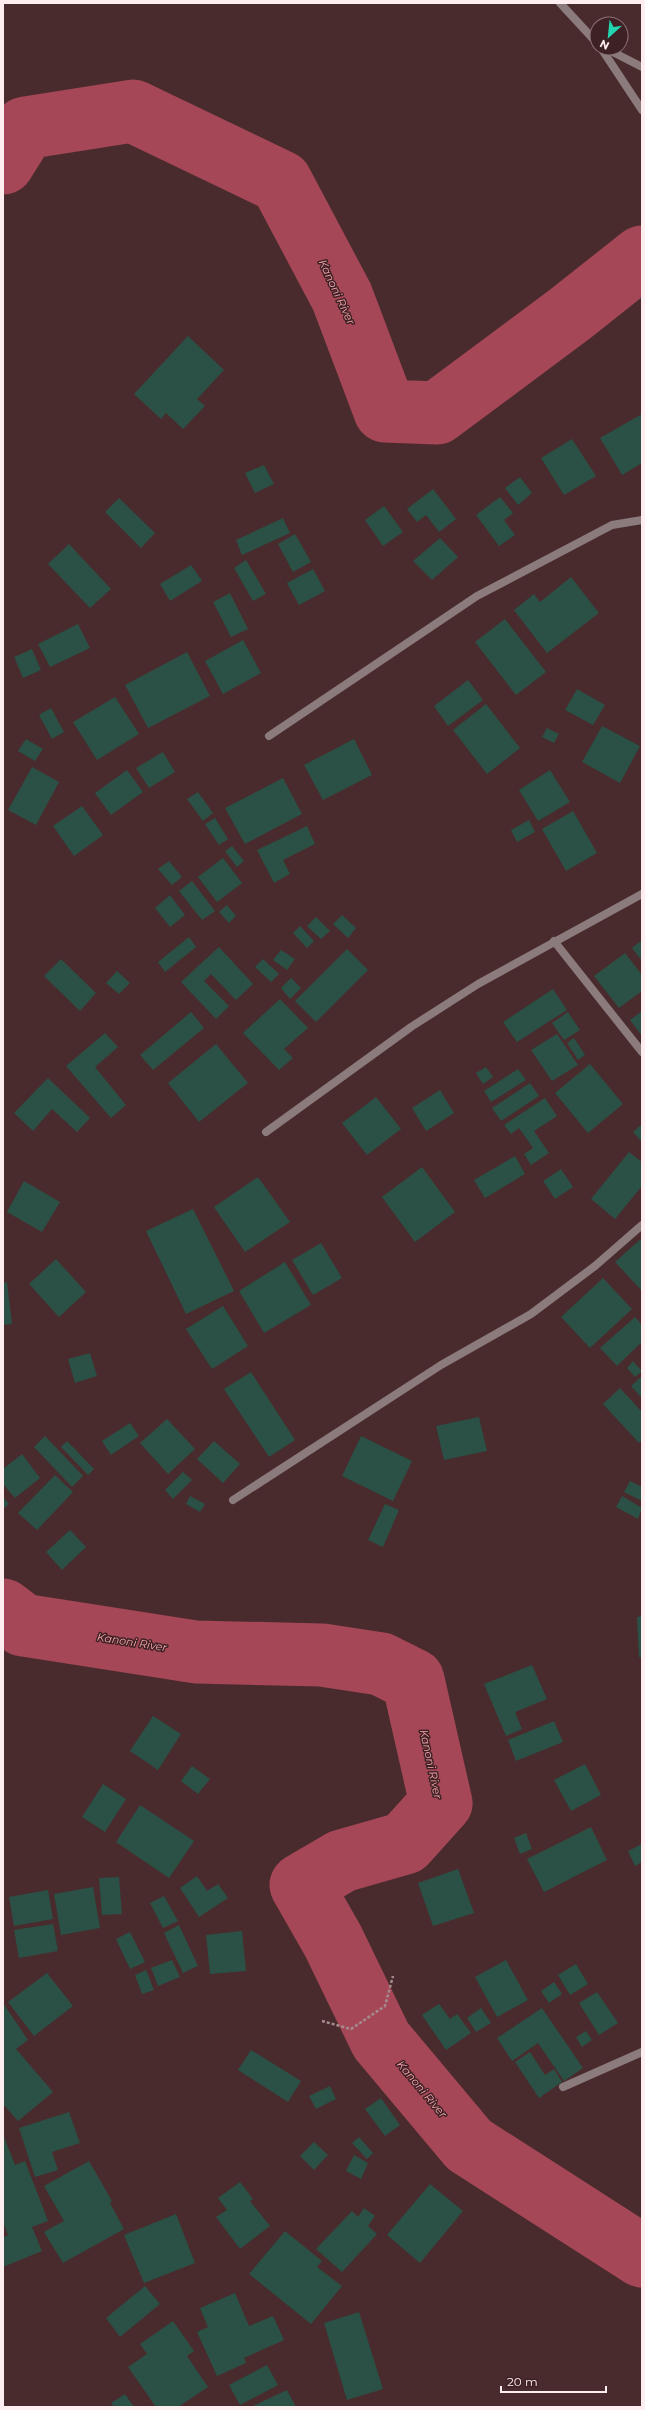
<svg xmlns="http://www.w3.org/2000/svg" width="645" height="2410" font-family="Montserrat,sans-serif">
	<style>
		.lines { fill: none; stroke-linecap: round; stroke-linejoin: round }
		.river { stroke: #a54756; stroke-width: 63 }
		.building { fill: #2b5045 }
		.path { stroke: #a48c8e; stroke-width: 2.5; stroke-dasharray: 3 2; stroke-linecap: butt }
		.lane { stroke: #8b7b7c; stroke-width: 8 }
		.street { stroke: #8b7b7c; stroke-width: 8 }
		.labels { text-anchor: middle; stroke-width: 3; stroke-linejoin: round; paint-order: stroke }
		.water-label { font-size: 11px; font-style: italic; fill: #f6a8b0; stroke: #3e2124 }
	</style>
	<rect width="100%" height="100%" fill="#492b2e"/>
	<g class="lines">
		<g class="river">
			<polyline points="3,163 25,128 133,111 281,182 342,297 385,411 437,413 570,314 642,257"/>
			<polyline points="3,1610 23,1625 196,1652 322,1655 381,1664 413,1680 441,1803 405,1843 342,1861 301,1885 333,1941 381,2040 469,2145 642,2256"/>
		</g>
	</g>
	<g class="building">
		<polygon points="188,336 224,370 197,399 205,406 183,429 166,413 161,419 134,394"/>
		<polygon points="642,414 642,463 622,475 600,438"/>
		<polygon points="572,439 596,476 564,495 541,458"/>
		<polygon points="264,465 274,484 255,493 245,473"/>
		<polygon points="520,477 532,493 518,505 505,488"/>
		<polygon points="433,489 456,519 439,532 426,515 417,522 407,509"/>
		<polygon points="500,497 513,513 504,520 515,535 499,546 476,515"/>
		<polygon points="119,498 155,533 141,548 105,512"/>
		<polygon points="384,506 403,532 383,546 365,520"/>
		<polygon points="283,518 290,533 242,555 236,540"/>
		<polygon points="295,534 311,562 293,572 278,544"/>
		<polygon points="440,538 458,557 432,580 413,561"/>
		<polygon points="69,544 111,589 90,608 48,564"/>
		<polygon points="246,560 266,594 253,601 234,568"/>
		<polygon points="191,565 202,581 170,601 160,584"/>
		<polygon points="313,569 325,591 299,605 287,583"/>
		<polygon points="571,577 599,613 547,653 514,610 534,594 540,602"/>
		<polygon points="230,593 248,629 231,637 213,602"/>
		<polygon points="505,619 546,672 516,695 475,642"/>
		<polygon points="78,624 90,648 50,667 38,644"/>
		<polygon points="243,640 261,673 223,694 205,661"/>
		<polygon points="32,649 41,670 23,678 14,657"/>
		<polygon points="187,652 210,696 148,728 125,685"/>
		<polygon points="468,680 483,700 448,726 434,706"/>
		<polygon points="577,689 605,705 593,725 565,710"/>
		<polygon points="115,697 139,734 97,760 73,722"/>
		<polygon points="486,704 520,748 487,774 453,730"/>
		<polygon points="51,708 64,732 52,739 39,715"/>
		<polygon points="602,726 640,746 620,783 582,762"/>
		<polygon points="547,728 559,734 554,743 542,737"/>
		<polygon points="26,739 43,749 35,761 18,751"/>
		<polygon points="354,739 372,775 323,800 304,765"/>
		<polygon points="163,752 175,772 149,788 136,768"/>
		<polygon points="32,767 59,782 36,825 8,810"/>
		<polygon points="127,770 143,792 111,815 95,793"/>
		<polygon points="550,770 570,802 538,821 519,790"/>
		<polygon points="283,778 302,814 245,844 225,808"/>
		<polygon points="198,792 213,813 203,821 187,799"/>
		<polygon points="82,806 103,835 74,856 53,826"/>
		<polygon points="573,811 597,853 566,871 542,829"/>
		<polygon points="215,818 228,839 219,845 205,824"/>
		<polygon points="529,820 535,832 517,842 511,830"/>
		<polygon points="307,826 315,844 283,860 290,874 274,883 257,850"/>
		<polygon points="232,846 244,861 237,867 225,851"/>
		<polygon points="223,858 242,883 217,902 198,877"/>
		<polygon points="169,861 182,877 172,885 158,869"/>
		<polygon points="192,881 215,911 202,920 179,891"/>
		<polygon points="170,895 185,915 170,927 155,908"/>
		<polygon points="227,905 236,916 229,923 219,912"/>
		<polygon points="342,915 356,928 348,938 333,924"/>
		<polygon points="316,917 330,931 321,939 307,926"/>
		<polygon points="300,926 314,941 307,948 293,933"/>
		<polygon points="189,937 196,947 165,972 158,962"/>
		<polygon points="642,940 642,961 632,948"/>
		<polygon points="219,947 253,984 236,1000 211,974 204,981 229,1006 216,1019 181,982"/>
		<polygon points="347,949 368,970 316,1022 295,1001"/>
		<polygon points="281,950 295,959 287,970 273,960"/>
		<polygon points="625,953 642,975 642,991 619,1008 594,976"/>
		<polygon points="61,959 96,993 80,1011 44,976"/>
		<polygon points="263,959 279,974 271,982 255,967"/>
		<polygon points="117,971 130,983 119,994 106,983"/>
		<polygon points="291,978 301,988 290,999 281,988"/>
		<polygon points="553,989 567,1010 517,1042 503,1022"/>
		<polygon points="280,999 308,1028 284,1049 293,1058 279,1070 243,1033"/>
		<polygon points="642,1011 642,1036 630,1020"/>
		<polygon points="191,1012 204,1028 153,1070 140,1055"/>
		<polygon points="568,1012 580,1030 564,1040 552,1023"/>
		<polygon points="105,1033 118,1047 95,1067 126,1105 111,1118 66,1066"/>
		<polygon points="557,1034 578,1065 552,1081 531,1050"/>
		<polygon points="574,1038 585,1055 578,1060 567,1043"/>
		<polygon points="216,1044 248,1083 199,1122 168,1083"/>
		<polygon points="590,1064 623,1104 588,1133 555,1093"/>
		<polygon points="486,1067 493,1077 483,1084 476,1073"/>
		<polygon points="518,1069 526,1080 491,1102 484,1091"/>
		<polygon points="48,1078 90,1118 77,1132 52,1109 33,1131 14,1113"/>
		<polygon points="530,1083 539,1096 501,1121 492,1108"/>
		<polygon points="440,1090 454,1113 426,1131 412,1108"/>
		<polygon points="376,1097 401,1129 367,1155 342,1123"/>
		<polygon points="545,1098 557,1116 534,1131 549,1153 531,1165 524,1154 533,1148 519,1128 511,1134 504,1125"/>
		<polygon points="642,1124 642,1142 633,1132"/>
		<polygon points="629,1152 642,1162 642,1186 615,1219 591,1199"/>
		<polygon points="515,1156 525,1174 485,1198 474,1180"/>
		<polygon points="422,1167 455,1212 415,1242 382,1197"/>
		<polygon points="561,1169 573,1187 555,1199 543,1181"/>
		<polygon points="258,1177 290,1222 245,1252 214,1207"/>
		<polygon points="24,1181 60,1202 42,1232 7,1212"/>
		<polygon points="193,1209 234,1291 186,1314 146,1231"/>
		<polygon points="642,1238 642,1291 615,1262"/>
		<polygon points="321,1243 342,1278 313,1295 292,1260"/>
		<polygon points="56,1259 86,1292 59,1317 29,1284"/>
		<polygon points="285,1262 311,1305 264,1333 239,1291"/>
		<polygon points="603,1278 632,1309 590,1348 561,1317"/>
		<polygon points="7,1282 12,1324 3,1325 3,1283"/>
		<polygon points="223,1306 248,1346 212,1369 186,1329"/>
		<polygon points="635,1317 642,1325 642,1342 617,1366 600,1348"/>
		<polygon points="90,1353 97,1376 75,1383 68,1359"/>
		<polygon points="633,1361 642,1371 635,1377 627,1368"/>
		<polygon points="251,1372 295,1440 269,1457 224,1389"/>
		<polygon points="642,1376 642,1398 631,1386"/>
		<polygon points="620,1388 642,1412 642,1440 639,1443 603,1404"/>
		<polygon points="479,1417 487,1451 444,1460 436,1426"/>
		<polygon points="167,1419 195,1449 168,1474 140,1443"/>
		<polygon points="130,1423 139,1436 111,1455 102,1441"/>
		<polygon points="45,1436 83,1476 72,1487 34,1447"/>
		<polygon points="361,1436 412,1461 393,1501 342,1476"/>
		<polygon points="67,1441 94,1469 88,1475 61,1447"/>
		<polygon points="214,1441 240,1464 223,1483 197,1459"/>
		<polygon points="22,1454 40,1478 15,1498 3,1484 3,1469"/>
		<polygon points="183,1472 192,1480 173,1499 165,1490"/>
		<polygon points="55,1475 73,1492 37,1530 18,1513"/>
		<polygon points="630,1481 642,1487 642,1501 624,1492"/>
		<polygon points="190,1496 205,1504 200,1512 186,1504"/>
		<polygon points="622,1496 642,1508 638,1519 616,1507"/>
		<polygon points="3,1497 9,1504 3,1509"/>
		<polygon points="385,1504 399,1510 383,1547 368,1540"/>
		<polygon points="70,1530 86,1547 62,1570 46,1552"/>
		<polygon points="642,1616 642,1657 639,1657 637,1617"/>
		<polygon points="532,1665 547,1699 515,1712 522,1729 506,1736 484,1684"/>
		<polygon points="153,1716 181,1734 158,1770 130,1751"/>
		<polygon points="554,1721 563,1742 516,1761 508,1740"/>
		<polygon points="585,1764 601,1795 571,1811 554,1780"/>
		<polygon points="192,1766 210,1779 198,1794 181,1781"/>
		<polygon points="103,1784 126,1799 105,1832 82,1817"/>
		<polygon points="140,1805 194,1841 169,1878 116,1842"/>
		<polygon points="591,1827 607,1860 544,1892 527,1859"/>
		<polygon points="526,1833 532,1849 520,1854 514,1838"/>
		<polygon points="642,1844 642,1862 635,1866 628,1851"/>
		<polygon points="458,1869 474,1913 433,1926 418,1883"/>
		<polygon points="197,1876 207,1891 218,1884 228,1898 199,1917 180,1888"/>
		<polygon points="119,1877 122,1914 102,1915 99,1878"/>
		<polygon points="93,1887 100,1928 61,1935 54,1894"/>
		<polygon points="48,1890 53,1919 14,1926 9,1897"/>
		<polygon points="164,1896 178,1921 163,1928 150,1903"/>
		<polygon points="53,1924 58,1951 19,1958 14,1930"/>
		<polygon points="179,1925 198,1966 183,1973 164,1933"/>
		<polygon points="242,1931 246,1971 210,1974 206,1935"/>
		<polygon points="130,1932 145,1962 130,1969 116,1939"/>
		<polygon points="172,1960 180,1977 158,1986 151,1968"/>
		<polygon points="506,1960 528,2000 497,2017 475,1977"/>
		<polygon points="576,1964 588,1984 570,1995 558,1975"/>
		<polygon points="146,1970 154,1990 142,1994 135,1975"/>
		<polygon points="47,1973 73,2006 34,2036 8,2002"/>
		<polygon points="554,1982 562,1994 549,2003 541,1991"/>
		<polygon points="597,1992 618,2023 599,2035 579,2003"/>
		<polygon points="3,2003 28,2040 16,2049 53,2092 18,2121 3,2104"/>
		<polygon points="439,2004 450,2019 457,2014 471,2033 446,2050 422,2015"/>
		<polygon points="481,2008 491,2023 476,2032 467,2018"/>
		<polygon points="542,2008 583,2068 564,2081 538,2043 512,2061 497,2038"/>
		<polygon points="586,2031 592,2040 582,2047 576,2037"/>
		<polygon points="251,2050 301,2081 288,2102 238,2070"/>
		<polygon points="530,2052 545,2075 554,2069 562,2082 539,2098 515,2062"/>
		<polygon points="330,2086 336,2099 316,2109 309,2096"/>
		<polygon points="381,2098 400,2125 385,2136 365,2109"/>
		<polygon points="69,2112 80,2143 52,2152 58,2170 35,2177 19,2128"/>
		<polygon points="3,2134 15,2165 25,2161 48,2221 32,2227 42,2251 3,2267 3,2238 8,2235 3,2222"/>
		<polygon points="359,2137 373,2153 367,2159 352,2143"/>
		<polygon points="314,2142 328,2155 314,2170 300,2156"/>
		<polygon points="354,2155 368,2163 361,2179 346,2171"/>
		<polygon points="89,2161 112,2201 110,2203 124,2229 63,2263 44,2232 64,2221 44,2186"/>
		<polygon points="240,2182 253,2199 250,2201 270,2226 240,2249 216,2217 227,2210 218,2198"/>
		<polygon points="430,2184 463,2211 420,2263 387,2235"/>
		<polygon points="364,2208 375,2216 368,2226 377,2234 342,2272 316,2249 352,2211 358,2217"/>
		<polygon points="176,2214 195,2263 144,2283 124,2235"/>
		<polygon points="285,2231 322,2261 317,2267 342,2286 311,2324 249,2274"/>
		<polygon points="145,2286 160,2304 120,2337 106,2318"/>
		<polygon points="235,2293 249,2326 273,2316 284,2340 244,2358 246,2363 217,2376 197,2332 208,2327 200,2308"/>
		<polygon points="359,2312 383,2389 347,2400 324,2323"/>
		<polygon points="173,2321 194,2351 187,2356 208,2387 178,2407 156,2407 128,2367 147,2354 140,2344"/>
		<polygon points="267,2365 278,2385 240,2405 229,2385"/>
		<polygon points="287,2390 296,2407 251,2407"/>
		<polygon points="125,2394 134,2407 114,2407 111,2403"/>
	</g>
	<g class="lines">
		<polyline class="path" points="322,2021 351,2029 385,2006 393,1976"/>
		<polyline class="lane" points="269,736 477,596 612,525 642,520"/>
		<g class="street">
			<polyline points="560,3 597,43"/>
			<polyline points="601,48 642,110"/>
			<polyline points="605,48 642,67"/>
			<polyline points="554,941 642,1052"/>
			<polyline points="266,1132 411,1027 478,984 642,894"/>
			<polyline points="233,1500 441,1365 531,1314 595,1266 642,1225"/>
			<polyline points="563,2087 642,2052"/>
		</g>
	</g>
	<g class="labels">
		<g class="water-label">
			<text transform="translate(337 292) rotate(65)" y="4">Kanoni River</text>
			<text transform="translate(132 1642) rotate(9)" y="4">Kanoni River</text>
			<text transform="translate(431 1764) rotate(78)" y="4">Kanoni River</text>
			<text transform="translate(422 2089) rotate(50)" y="4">Kanoni River</text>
		</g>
	</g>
	<rect width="645" height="2410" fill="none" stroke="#ffeeef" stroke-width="8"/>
	<g transform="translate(609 36) rotate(207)"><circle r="19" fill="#3e2124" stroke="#8b7375"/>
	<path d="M0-3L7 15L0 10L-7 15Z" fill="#20d5b0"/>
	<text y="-6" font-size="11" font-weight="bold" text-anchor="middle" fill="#ffeeef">N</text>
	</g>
	<path d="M501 2386v6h105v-6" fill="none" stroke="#ffeeef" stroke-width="2"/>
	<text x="507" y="2386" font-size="12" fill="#ffeeef" stroke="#3e2124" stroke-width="3" paint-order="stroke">20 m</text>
</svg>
